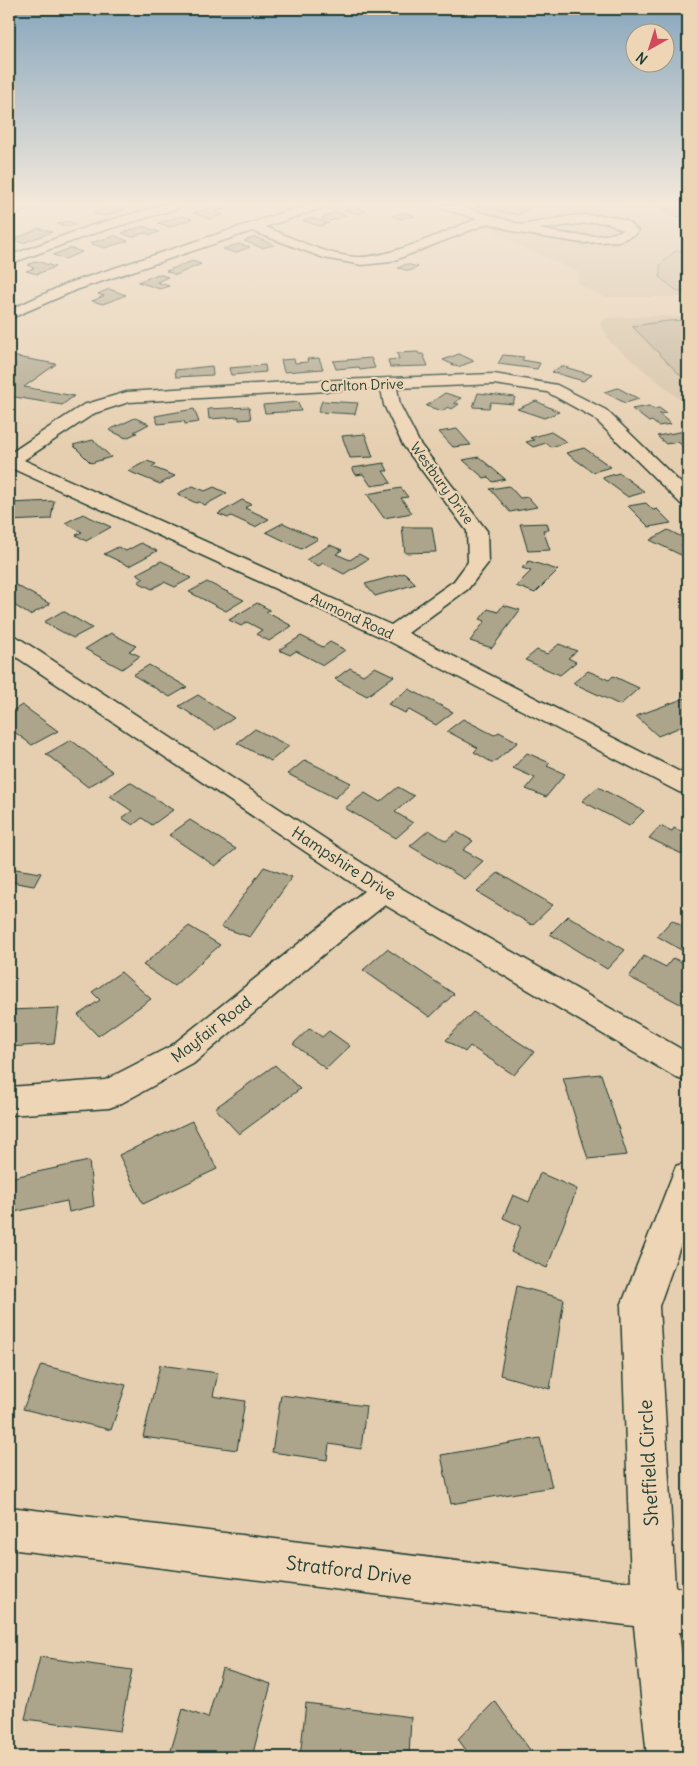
<svg xmlns="http://www.w3.org/2000/svg" width="697" height="1766" font-family="Delius,sans-serif">
	<style>
		.built { fill: #d5c2a5 }
		.green { fill: #c5b69c; stroke: #727a68 }
		.building { fill: #aca48b; stroke: #1f3d34 }
		.lines { fill: none; stroke-linecap: round; stroke-linejoin: round }
		.minor-casing { stroke: #1f3d34; stroke-width: 3 }
		.minor { fill: #eed5b5; fill-rule: evenodd }
		.labels { text-anchor: middle; stroke-width: 4.5; stroke-linejoin: round; paint-order: stroke }
		.far-street-label { font-size: 14px; fill: #1f3d34; stroke: #eed5b5 }
		.street-label { font-size: 16px; fill: #1f3d34; stroke: #eed5b5 }
		.near-street-label { font-size: 19px; fill: #1f3d34; stroke: #eed5b5 }
	</style>
	<rect width="100%" height="100%" fill="#e6cfb0"/>
	<filter id="ink" filterUnits="userSpaceOnUse"><feTurbulence type="fractalNoise" baseFrequency=".02" numOctaves="2"/><feDisplacementMap in="SourceGraphic" scale="10" xChannelSelector="R" yChannelSelector="G"/><feConvolveMatrix kernelMatrix="1 2 1 2 8 2 1 2 1" color-interpolation-filters="sRGB"/></filter>
	<g filter="url(#ink)">
		<g class="built">
			<polygon points="429,205 652,205 688,233 688,297 604,297 578,284 578,272 524,248 469,218"/>
			<polygon points="662,316 688,318 688,406 611,343 600,323 607,318"/>
		</g>
		<g class="green">
			<polygon points="688,249 688,292 679,292 660,278 660,265 674,252"/>
			<polygon points="688,320 688,383 632,326 668,321"/>
		</g>
		<g class="building">
			<polygon points="26,205 39,207 12,216 9,215 9,210"/>
			<polygon points="480,205 513,205 529,208 518,215 476,206"/>
			<polygon points="659,205 677,205 688,214 688,216 674,217"/>
			<polygon points="108,206 126,209 106,216 93,214"/>
			<polygon points="216,206 225,209 215,212 223,215 210,219 193,213"/>
			<polygon points="354,206 359,207 357,208 366,211 358,214 344,210"/>
			<polygon points="336,212 346,215 331,221 321,218"/>
			<polygon points="403,212 415,216 400,219 392,216"/>
			<polygon points="182,216 192,219 170,227 158,223"/>
			<polygon points="312,218 329,223 320,226 303,221"/>
			<polygon points="68,221 77,224 65,227 57,224"/>
			<polygon points="143,226 159,232 150,235 145,233 132,237 122,233"/>
			<polygon points="39,228 52,232 23,243 13,240"/>
			<polygon points="115,236 128,241 104,248 90,243"/>
			<polygon points="255,237 274,245 262,248 244,241"/>
			<polygon points="238,244 250,247 235,253 223,249"/>
			<polygon points="70,248 82,252 65,259 53,255"/>
			<polygon points="37,261 55,267 37,274 26,271 34,268 27,265"/>
			<polygon points="192,261 201,264 176,275 166,271"/>
			<polygon points="406,264 418,267 410,271 398,268"/>
			<polygon points="158,274 168,277 157,282 169,286 160,289 138,282"/>
			<polygon points="109,289 126,295 103,304 92,301 104,296 98,294"/>
			<polygon points="418,352 419,354 423,354 428,366 390,367 388,360 399,359 397,353"/>
			<polygon points="459,354 474,361 458,367 443,360"/>
			<polygon points="503,355 524,357 522,360 540,363 537,369 498,364"/>
			<polygon points="11,356 56,364 24,387 74,396 62,405 9,396 9,357"/>
			<polygon points="319,358 323,369 284,372 281,360 294,359 295,363 308,362 307,359"/>
			<polygon points="371,358 375,368 360,370 359,367 336,369 333,361"/>
			<polygon points="265,365 266,372 231,375 229,368"/>
			<polygon points="212,366 213,375 176,377 175,370"/>
			<polygon points="561,366 592,375 583,381 552,372"/>
			<polygon points="618,388 639,399 625,403 604,392"/>
			<polygon points="445,393 461,398 454,403 459,404 452,409 448,407 442,411 426,406"/>
			<polygon points="478,393 515,397 513,404 491,402 489,408 473,407"/>
			<polygon points="322,401 358,403 355,414 318,412"/>
			<polygon points="536,401 559,412 544,418 517,409"/>
			<polygon points="298,402 301,411 265,413 263,405"/>
			<polygon points="649,406 653,409 659,408 666,413 659,414 671,424 658,426 652,421 649,422 632,409"/>
			<polygon points="249,407 251,419 239,420 239,417 209,419 208,409"/>
			<polygon points="194,409 199,422 185,424 184,421 158,424 155,416"/>
			<polygon points="135,418 149,424 134,432 137,433 126,438 109,430"/>
			<polygon points="457,429 471,445 453,447 439,432"/>
			<polygon points="685,431 688,434 688,446 684,447 678,442 666,444 657,436"/>
			<polygon points="551,432 567,442 551,447 546,443 533,447 526,442 534,440 530,438"/>
			<polygon points="365,434 373,457 350,458 342,436"/>
			<polygon points="93,440 111,457 91,463 73,445"/>
			<polygon points="584,448 611,467 593,472 566,453"/>
			<polygon points="479,457 505,479 493,482 488,477 484,478 463,460"/>
			<polygon points="147,461 156,464 152,467 175,476 160,484 128,471"/>
			<polygon points="384,463 388,471 383,471 391,483 371,486 363,474 356,475 352,468"/>
			<polygon points="619,473 645,492 628,497 602,478"/>
			<polygon points="193,486 205,491 214,487 227,493 205,505 199,502 196,503 177,494"/>
			<polygon points="509,486 520,498 528,497 537,507 510,512 490,489"/>
			<polygon points="401,488 408,497 401,498 412,513 384,518 367,494"/>
			<polygon points="242,500 251,504 245,508 269,519 255,527 231,516 228,518 218,514"/>
			<polygon points="54,501 51,519 9,521 9,503"/>
			<polygon points="646,503 653,510 657,509 671,523 649,527 628,506"/>
			<polygon points="83,514 111,527 86,541 76,535 82,532 65,523"/>
			<polygon points="283,523 318,539 301,549 266,532"/>
			<polygon points="547,523 549,530 543,530 550,550 528,551 520,524"/>
			<polygon points="402,527 432,527 436,552 405,553"/>
			<polygon points="668,530 688,540 681,545 688,549 688,556 685,557 650,540"/>
			<polygon points="141,543 157,551 129,566 104,554 118,547 126,551"/>
			<polygon points="330,545 342,550 336,554 350,560 359,554 368,559 344,574 323,563 319,566 306,560"/>
			<polygon points="161,561 174,567 172,568 191,578 175,587 164,582 152,589 138,582 144,578 136,574"/>
			<polygon points="529,561 558,570 535,593 516,586 531,571 522,568"/>
			<polygon points="405,573 416,584 375,596 365,584"/>
			<polygon points="207,582 244,600 226,611 189,592"/>
			<polygon points="16,585 50,604 30,615 9,602 9,589"/>
			<polygon points="257,603 270,610 266,612 292,626 269,641 256,634 262,630 247,622 241,626 229,620"/>
			<polygon points="503,605 520,610 492,648 470,641 485,621 480,619 488,609 498,612"/>
			<polygon points="63,611 92,628 73,638 44,622"/>
			<polygon points="111,633 136,646 129,651 140,656 122,669 85,649"/>
			<polygon points="301,636 323,647 330,642 345,650 323,665 296,651 290,655 279,650"/>
			<polygon points="559,644 577,651 568,658 576,662 560,675 525,660 537,650 547,654"/>
			<polygon points="149,665 187,687 170,697 133,675"/>
			<polygon points="375,667 394,676 367,696 335,679 350,668 363,675"/>
			<polygon points="588,671 609,680 613,676 639,688 620,705 573,683"/>
			<polygon points="409,689 453,712 436,725 409,710 405,713 388,704"/>
			<polygon points="198,695 234,718 215,730 179,706"/>
			<polygon points="688,697 688,724 658,736 636,716"/>
			<polygon points="22,705 58,731 32,745 9,728 9,713"/>
			<polygon points="463,719 494,735 499,732 518,742 493,763 474,752 478,748 447,731"/>
			<polygon points="255,729 289,746 271,761 237,743"/>
			<polygon points="71,740 113,772 88,787 46,754"/>
			<polygon points="527,753 550,763 547,766 565,774 546,797 526,789 535,778 513,768"/>
			<polygon points="305,760 351,783 335,798 288,774"/>
			<polygon points="130,782 173,810 152,825 142,818 133,825 122,818 132,811 110,796"/>
			<polygon points="398,787 414,796 395,812 413,823 396,838 345,808 365,793 380,802"/>
			<polygon points="598,787 644,811 629,826 582,801"/>
			<polygon points="190,820 236,849 215,866 169,835"/>
			<polygon points="660,826 672,831 674,828 688,834 688,857 649,838"/>
			<polygon points="429,830 446,841 457,832 473,841 463,850 483,861 464,879 410,846"/>
			<polygon points="264,867 292,877 250,937 221,927"/>
			<polygon points="9,868 41,873 34,886 11,882 9,887"/>
			<polygon points="498,873 553,905 532,925 477,892"/>
			<polygon points="568,916 625,950 607,969 550,934"/>
			<polygon points="672,920 688,930 688,954 657,936"/>
			<polygon points="189,926 220,945 174,986 143,965"/>
			<polygon points="387,949 454,994 430,1017 363,970"/>
			<polygon points="644,956 666,967 673,958 688,965 688,973 686,976 688,977 688,1008 629,977"/>
			<polygon points="121,972 151,999 98,1036 78,1015 100,1000 92,992"/>
			<polygon points="59,1008 54,1044 9,1047 9,1010"/>
			<polygon points="473,1012 534,1052 514,1075 470,1046 465,1052 446,1040"/>
			<polygon points="310,1028 322,1037 329,1031 350,1046 326,1069 293,1044"/>
			<polygon points="275,1065 300,1089 239,1134 215,1108"/>
			<polygon points="601,1074 627,1155 588,1159 563,1078"/>
			<polygon points="192,1121 217,1169 143,1204 119,1155"/>
			<polygon points="89,1161 94,1206 69,1212 67,1201 9,1213 9,1178"/>
			<polygon points="540,1173 577,1189 547,1268 511,1252 521,1226 503,1218 513,1195 529,1202"/>
			<polygon points="517,1286 564,1299 550,1389 500,1375"/>
			<polygon points="41,1365 126,1385 111,1430 23,1409"/>
			<polygon points="160,1365 218,1373 213,1396 245,1401 237,1450 143,1437"/>
			<polygon points="281,1395 366,1406 361,1449 329,1444 327,1460 272,1452"/>
			<polygon points="540,1438 552,1487 451,1504 441,1455"/>
			<polygon points="40,1657 132,1670 120,1731 25,1719"/>
			<polygon points="222,1668 271,1684 252,1757 169,1757 183,1709 208,1718"/>
			<polygon points="495,1701 535,1757 471,1757 458,1739"/>
			<polygon points="306,1703 411,1717 409,1757 300,1757"/>
		</g>
		<g class="lines">
			<g class="minor-casing">
				<g id="minor">
					<polygon points="162,205 181,205 179,208 95,233 9,264 9,256 87,227"/>
					<path d="M306,205H324L322,208L265,227C294,238 325,255 356,257C389,259 445,231 477,219L442,208L440,205H458L522,225L578,215L610,216L627,221L638,231L636,234L619,241L582,243L519,233L489,223L390,262L362,265L324,258L252,231L76,290L9,319V310L66,284ZM595,222L608,223L623,230C598,241 565,234 539,229Z"/>
					<path d="M494,374L557,385L606,410L688,490V506L681,504L594,418L547,392L494,384L397,388L400,405L420,444L487,531L488,563L468,589L408,633L688,776V794L679,792L385,639L9,467V454L83,405L127,392L288,382ZM381,388L384,405L403,445L467,531L468,562L454,581L391,625L24,460L95,413L129,402Z"/>
					<polygon points="9,635 17,637 394,884 688,1053 688,1082 677,1078 385,905 337,943 193,1064 120,1104 109,1108 9,1115 9,1087 105,1080 171,1046 364,891 9,652"/>
					<polygon points="688,1162 688,1224 659,1306 675,1587 688,1589 688,1633 679,1632 688,1706 688,1757 647,1757 634,1626 9,1549 9,1507 631,1582 621,1306 676,1166"/>
				</g>
			</g>
			<use href="#minor" class="minor"/>
		</g>
	</g>
	<linearGradient id="sky" x2="0" y2="1"><stop stop-color="#87a6bd"/><stop offset="0.45" stop-color="#f4e9db"/><stop offset="1" stop-color="#f4e9db" stop-opacity="0"/></linearGradient>
	<rect width="697" height="452" fill="url(#sky)"/>
	<g class="labels">
		<g class="far-street-label">
			<text transform="translate(362 385) rotate(-2)" y="5">Carlton Drive</text>
			<text transform="translate(442 483) rotate(54)" y="5">Westbury Drive</text>
			<text transform="translate(352 616) rotate(25)" y="5">Aumond Road</text>
		</g>
		<g class="street-label">
			<text transform="translate(344 863) rotate(33)" y="6">Hampshire Drive</text>
			<text transform="translate(211 1029) rotate(-38)" y="6">Mayfair Road</text>
		</g>
		<g class="near-street-label">
			<text transform="translate(648 1463) rotate(-93)" y="7">Sheffield Circle</text>
			<text transform="translate(349 1570) rotate(7)" y="7">Stratford Drive</text>
		</g>
	</g>
	<rect width="697" height="1766" fill="none" stroke="#eed5b5" stroke-width="30"/>
	<rect x="15" y="15" width="667" height="1736" fill="none" stroke="#1f3d34" stroke-width="2" filter="url(#ink)"/>
	<g transform="translate(650 48) rotate(219)"><circle r="24" fill="#eed5b5" stroke="#9b9881"/>
	<path d="M0-4L9 19L0 12L-9 19Z" fill="#d1495b"/>
	<text y="-8" font-size="14" font-weight="bold" text-anchor="middle" fill="#1f3d34">N</text>
	</g>
</svg>
